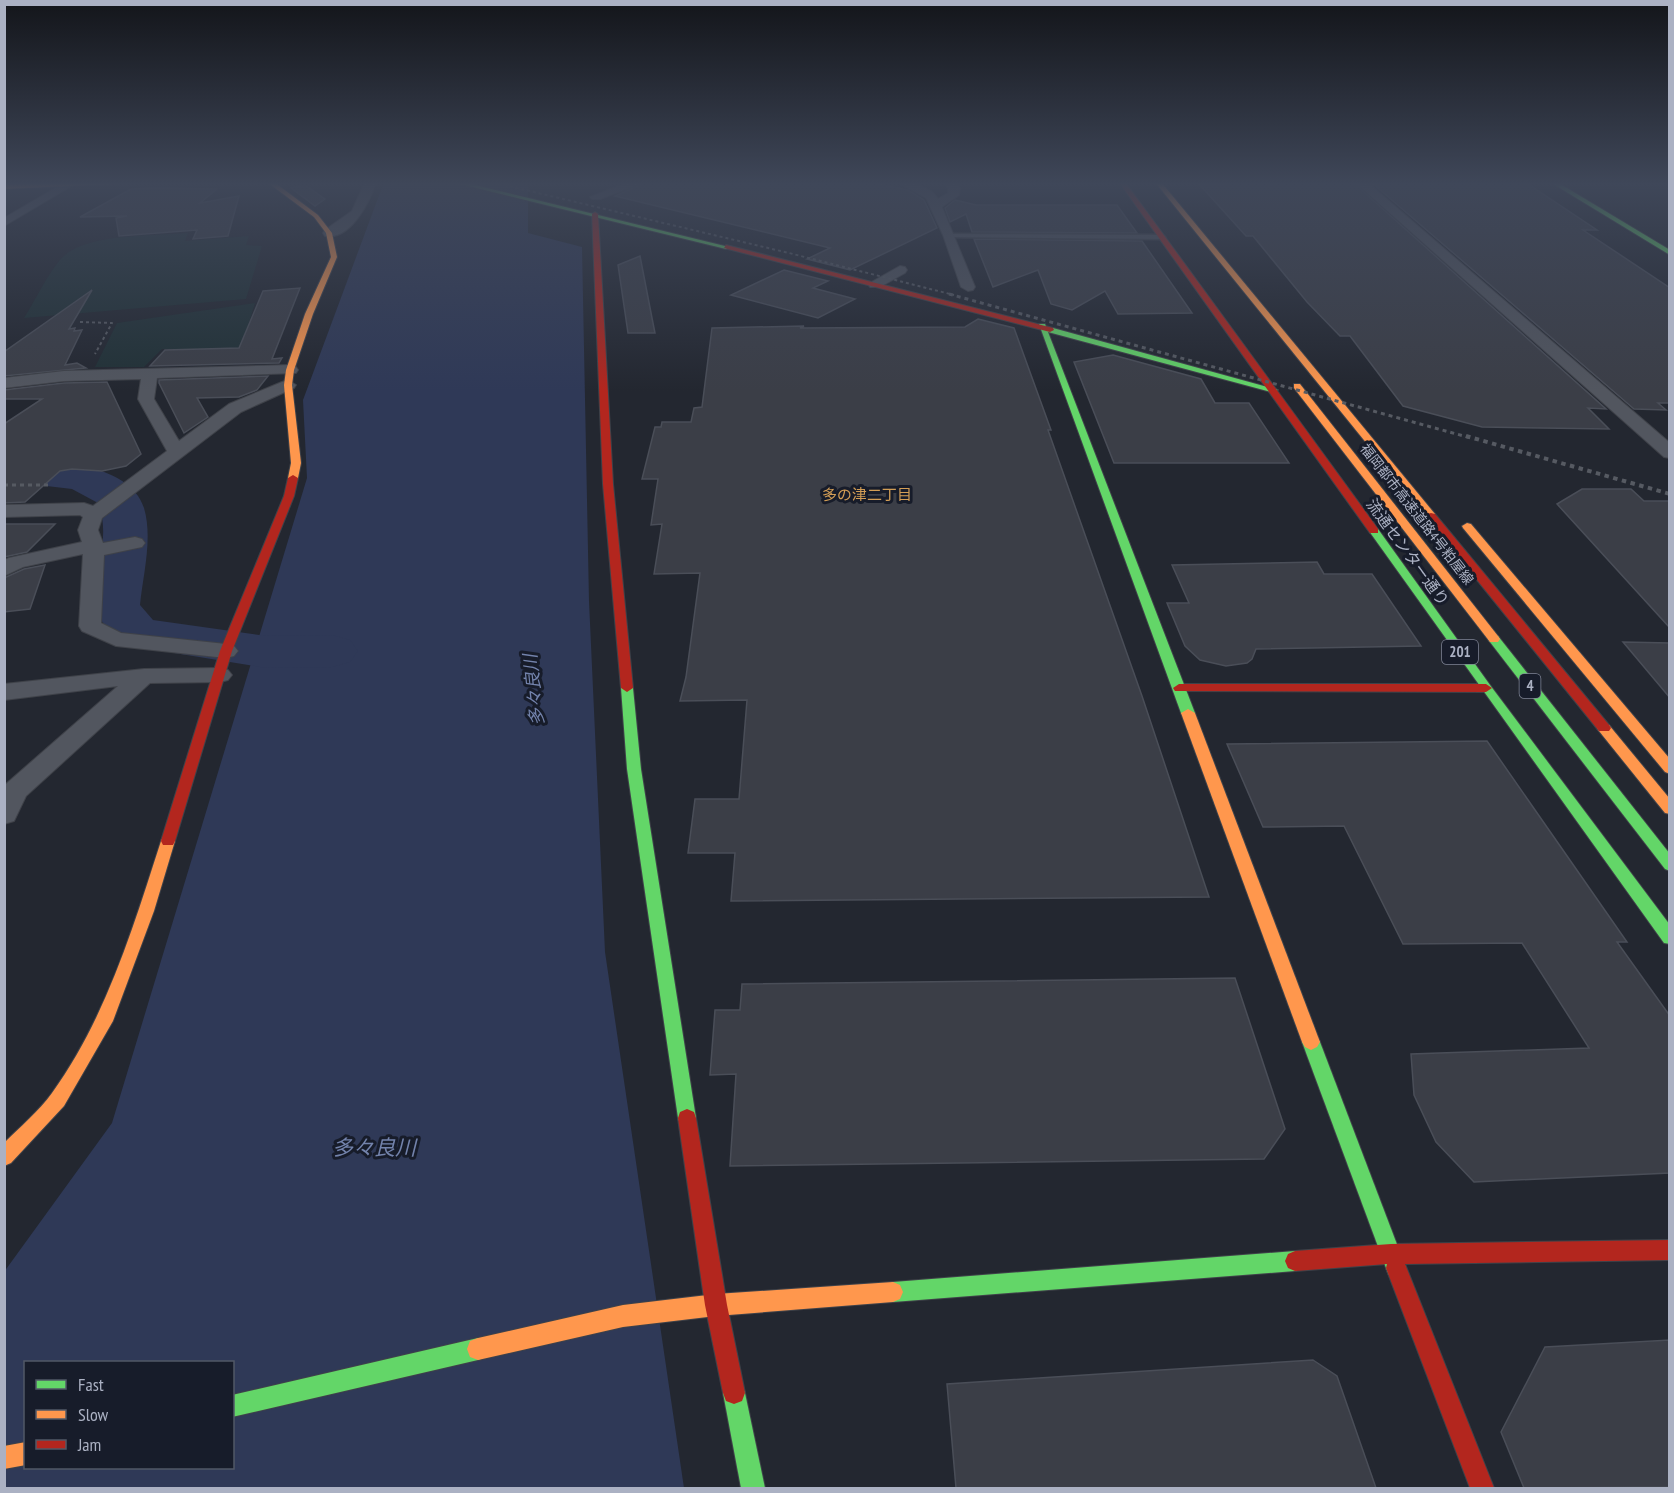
<svg xmlns="http://www.w3.org/2000/svg" width="1674" height="1493" font-family="'PT Sans Narrow','Noto Sans JP',sans-serif">
	<style>
		.green { fill: #213136 }
		.water { fill: #2f3957; fill-rule: evenodd }
		.lines { fill: none; stroke-linecap: round; stroke-linejoin: round }
		.river { fill: #2f3957; fill-rule: evenodd }
		.building { fill: #3b3e47; stroke: #4a4e58; stroke-width: 1.5 }
		.lane-casing { stroke: #3f4249; stroke-width: 3 }
		.street-casing { stroke: #3f4249; stroke-width: 2 }
		.fast-casing { stroke: #3f4249; stroke-width: 2 }
		.slow-casing { stroke: #3f4249; stroke-width: 2 }
		.jam-casing { stroke: #3f4249; stroke-width: 2 }
		.path-far1 { stroke: #565a62; stroke-width: 2; stroke-dasharray: 3 3; stroke-linecap: butt }
		.path { stroke: #565a62; stroke-width: 3; stroke-dasharray: 4 4; stroke-linecap: butt }
		.lane { fill: #52565f; fill-rule: evenodd }
		.street { fill: #52565f; fill-rule: evenodd }
		.fast { fill: #63d668; fill-rule: evenodd }
		.slow { fill: #ff974d; fill-rule: evenodd }
		.jam { fill: #b3261e; fill-rule: evenodd }
		.rail-far2 { stroke: #565a62; stroke-width: 2; stroke-dasharray: 3 3; stroke-linecap: butt }
		.rail-far1 { stroke: #565a62; stroke-width: 3; stroke-dasharray: 4 4; stroke-linecap: butt }
		.rail { stroke: #565a62; stroke-width: 4; stroke-dasharray: 4.5 4.5; stroke-linecap: butt }
		.labels { text-anchor: middle; stroke-width: 6; stroke-linejoin: round; paint-order: stroke }
		.far-street-label { font-size: 14px; fill: #abb1c3; stroke: #171c2a }
		.far-neighbourhood-label { font-size: 15px; fill: #d39e56; stroke: #171c2a }
		.shield { fill: #171c2a; stroke: #7f8495; stroke-width: 1.5 }
		.shield-label { font-size: 15px; font-weight: bold; fill: #abb1c3 }
		.street-label { font-size: 16px; fill: #abb1c3; stroke: #171c2a }
		.water-label { font-size: 18px; font-style: italic; fill: #7383ac; stroke: #171c2a }
		.near-water-label { font-size: 21px; font-style: italic; fill: #7383ac; stroke: #171c2a }
	</style>
	<rect width="100%" height="100%" fill="#232730"/>
	<g class="green">
		<path d="M188,233L185,241L249,236L246,245L262,246L246,299L24,318C34,303 51,267 64,256C89,233 154,236 188,233Z"/>
		<polygon points="255,303 241,349 162,349 144,367 95,367 117,323"/>
	</g>
	<path class="water" d="M384,182H528V233L582,247L589,601L605,952L684,1488H5L4,1272L112,1123L307,478L303,400ZM26,1362H232V1468H26Z"/>
	<g class="lines">
		<path class="river" d="M4,457C45,460 130,461 144,508C153,538 143,575 140,605L153,620L266,636L332,635L350,640L358,651L350,662L332,667L266,668L119,644L91,607C96,575 111,534 98,503L72,489L4,481Z"/>
	</g>
	<g class="building">
		<polygon points="647,182 868,182 908,190 924,200 937,228 850,270 807,259 830,248 615,196"/>
		<polygon points="1225,182 1353,182 1606,409 1588,408 1609,429 1482,427 1403,406 1350,336 1340,336 1307,302 1253,236 1246,236 1199,184 1226,184"/>
		<polygon points="1371,182 1525,182 1597,230 1583,230 1670,288 1670,403 1658,403 1666,410 1634,409"/>
		<polygon points="305,185 325,199 315,206 291,188"/>
		<polygon points="155,188 217,189 200,203 239,196 228,236 193,239 197,230 119,236 116,218 127,216 80,217 131,189"/>
		<polygon points="955,200 976,205 1117,205 1137,233 972,232 966,214 950,222 945,208"/>
		<polygon points="974,239 1142,241 1192,313 1118,314 1105,291 1072,310 1051,304 1038,270 993,287"/>
		<polygon points="640,256 652,318 655,333 628,333 618,265"/>
		<polygon points="784,270 828,281 813,288 855,299 818,318 731,295"/>
		<polygon points="300,288 272,359 282,358 279,363 150,366 165,350 239,348 263,291"/>
		<polygon points="92,290 69,329 75,328 74,331 82,330 65,365 77,363 86,368 4,376 4,352"/>
		<polygon points="978,319 1014,328 1051,430 1048,430 1142,696 1209,897 731,901 735,853 688,853 695,799 739,799 747,700 680,701 686,677 700,573 654,574 662,524 651,525 658,479 642,479 655,427 661,427 662,422 691,422 694,408 702,407 712,328 804,326 800,328 965,327"/>
		<polygon points="1113,355 1201,379 1215,403 1249,403 1289,463 1114,463 1074,362"/>
		<polygon points="268,376 257,390 239,397 197,398 208,417 184,433 159,383 159,380"/>
		<polygon points="107,382 141,454 126,466 102,471 72,469 60,471 25,502 4,503 4,424 42,399 4,399 4,390 64,383"/>
		<polygon points="1582,489 1631,489 1644,501 1670,501 1670,628 1557,504"/>
		<polygon points="4,524 55,524 27,552 4,557"/>
		<polygon points="1317,562 1324,574 1372,574 1421,646 1256,649 1252,659 1247,663 1226,666 1200,660 1185,646 1167,603 1189,603 1172,565"/>
		<polygon points="45,565 30,609 4,612 4,578 24,569"/>
		<polygon points="1623,642 1670,643 1670,698"/>
		<polygon points="1487,741 1627,942 1617,942 1670,1016 1670,1173 1474,1182 1436,1142 1414,1095 1411,1054 1589,1048 1522,943 1403,944 1344,826 1263,827 1227,744"/>
		<polygon points="1235,978 1285,1129 1264,1159 730,1166 736,1074 710,1075 715,1010 740,1010 742,984"/>
		<polygon points="1670,1340 1670,1487 1524,1488 1501,1432 1545,1347"/>
		<polygon points="1313,1360 1337,1376 1376,1488 956,1488 947,1384"/>
	</g>
	<g class="lines">
		<g class="lane-casing">
			<polygon id="lane" points="947,234 1162,235 1165,237 1162,239 949,237"/>
		</g>
		<g class="street-casing">
			<g id="street">
				<path d="M365,182H376C370,202 350,241 325,236L323,233L325,230L352,211Z"/>
				<polygon points="629,182 645,182 600,199 592,199 590,197"/>
				<path d="M897,182C910,182 931,186 938,199L948,193V188L945,182H956L960,188L959,195L942,207L975,287L973,290L968,291L961,287L943,235L926,198Z"/>
				<polygon points="1355,182 1367,182 1670,443 1670,458 1664,457"/>
				<polygon points="64,183 70,186 68,188 4,226 4,218"/>
				<polygon points="900,266 905,267 907,270 905,273 880,287 870,287 868,284"/>
				<polygon points="290,365 296,367 298,370 296,373 157,378 154,399 179,441 229,404 282,382 288,380 296,385 294,388 241,412 102,518 98,530 103,543 135,537 142,539 145,543 142,547 104,555 101,623 121,633 226,644 234,646 238,651 234,656 226,658 116,646 82,631 79,626 83,554 23,567 4,576 4,560 9,558 82,542 78,530 83,517 80,515 4,517 4,505 84,503 93,506 167,451 138,399 141,379 64,381 4,388 4,378 64,371"/>
				<polygon points="220,668 228,670 232,675 228,680 220,682 150,683 26,796 14,821 4,824 6,784 118,686 4,700 4,684 144,669"/>
			</g>
		</g>
		<g class="fast-casing">
			<g id="fast">
				<polygon points="452,182 463,182 729,247 726,249"/>
				<polygon points="1550,182 1557,182 1670,250 1670,255"/>
				<polygon points="1039,324 1045,324 1047,329 1053,328 1278,390 1271,392 1048,332 1195,713 1193,716 1183,716 1181,713"/>
				<polygon points="1374,528 1378,529 1490,685 1670,925 1670,944 1664,943 1369,531"/>
				<polygon points="1494,635 1498,636 1670,854 1670,871 1665,869 1490,642 1488,639 1490,636"/>
				<polygon points="627,684 633,688 641,769 696,1118 694,1124 687,1127 680,1124 678,1118 627,769 621,688"/>
				<polygon points="1311,1034 1317,1037 1320,1042 1406,1268 1403,1275 1396,1278 1389,1275 1386,1268 1302,1042 1305,1037"/>
				<polygon points="1295,1251 1302,1254 1305,1261 1302,1268 1295,1271 893,1302 886,1299 883,1292 886,1285 893,1282"/>
				<polygon points="478,1338 486,1341 489,1349 486,1357 478,1360 232,1417 232,1395"/>
				<polygon points="734,1382 742,1385 745,1393 765,1488 741,1488 723,1393 726,1385"/>
			</g>
		</g>
		<g class="slow-casing">
			<g id="slow">
				<polygon points="97,182 157,182 4,189 4,185"/>
				<polygon points="267,182 274,182 318,215 332,233 337,257 313,314 294,370 292,385 301,463 298,478 293,481 288,478 291,463 284,385 286,370 305,314 331,257 326,233 314,217"/>
				<polygon points="1155,182 1161,182 1435,514 1435,518 1427,518"/>
				<polygon points="1294,384 1300,384 1498,636 1500,639 1498,642 1490,642 1294,388"/>
				<polygon points="1467,523 1471,524 1670,759 1670,774 1665,772 1463,528 1462,526"/>
				<polygon points="1188,709 1195,713 1320,1042 1317,1047 1311,1050 1305,1047 1302,1042 1181,713"/>
				<polygon points="1604,724 1609,725 1670,799 1670,814 1665,813 1599,731 1597,728 1599,725"/>
				<path d="M168,836L173,837L175,841L154,911L113,1021L64,1106L11,1163L4,1166V1143C20,1127 39,1111 52,1093C106,1018 133,928 161,841L163,837Z"/>
				<polygon points="893,1282 900,1285 903,1292 900,1299 893,1302 716,1316 623,1327 478,1360 470,1357 467,1349 470,1341 478,1338 623,1305 716,1294"/>
				<polygon points="26,1442 26,1465 4,1469 4,1446"/>
			</g>
		</g>
		<g class="jam-casing">
			<g id="jam">
				<polygon points="1119,182 1125,182 1378,529 1378,533 1370,533"/>
				<polygon points="595,212 598,214 613,484 633,688 627,692 621,688 603,484 592,214"/>
				<polygon points="726,245 1053,328 1054,330 1050,332 724,248"/>
				<polygon points="293,475 298,478 294,496 232,651 175,841 173,845 163,845 161,841 220,651 284,496 288,478"/>
				<polygon points="1431,513 1435,514 1609,725 1611,728 1609,731 1599,731 1427,518 1427,514"/>
				<polygon points="1179,684 1486,684 1492,688 1486,692 1175,691 1173,688"/>
				<polygon points="687,1109 694,1112 696,1118 727,1305 745,1393 742,1401 734,1404 726,1401 723,1393 705,1305 678,1118 680,1112"/>
				<polygon points="1670,1240 1670,1260 1405,1264 1494,1488 1470,1488 1386,1268 1387,1264 1295,1271 1288,1268 1285,1261 1288,1254 1295,1251 1391,1244"/>
			</g>
		</g>
		<polyline class="path-far1" points="80,322 112,323 95,354"/>
		<polyline class="path" points="4,485 49,485"/>
		<use href="#lane" class="lane"/>
		<use href="#street" class="street"/>
		<use href="#fast" class="fast"/>
		<use href="#slow" class="slow"/>
		<use href="#jam" class="jam"/>
		<polyline class="rail-far2" points="492,182 789,253 954,295"/>
		<polyline class="rail-far1" points="949,294 1471,438"/>
		<polyline class="rail" points="1466,436 1670,494"/>
	</g>
	<linearGradient id="sky" x2="0" y2="1"><stop stop-color="#13151a"/><stop offset="0.47" stop-color="#3f4759"/><stop offset="1" stop-color="#3f4759" stop-opacity="0"/></linearGradient>
	<rect width="1674" height="391" fill="url(#sky)"/>
	<g class="labels">
		<g class="far-street-label">
			<text transform="translate(1417 514) rotate(52)" y="5">福岡都市高速道路4号粕屋線</text>
		</g>
		<g class="far-neighbourhood-label">
			<text x="867" y="500">多の津二丁目</text>
		</g>
		<g class="shield">
			<rect x="1442" y="640" width="36" height="24" rx="4.5"/>
			<rect x="1519.5" y="674" width="21" height="24" rx="4.5"/>
		</g>
		<g class="shield-label">
			<text x="1460" y="657">201</text>
			<text x="1530" y="691">4</text>
		</g>
		<g class="street-label">
			<text transform="translate(1408 552) rotate(54)" y="6">流通センター通り</text>
		</g>
		<g class="water-label">
			<text transform="translate(534 690) rotate(-96)" y="6">多々良川</text>
		</g>
		<g class="near-water-label">
			<text x="374" y="1155">多々良川</text>
		</g>
	</g>
	<rect width="1674" height="1493" fill="none" stroke="#abb1c3" stroke-width="12"/>
	<rect x="24" y="1361" width="210" height="108" fill="#171c2a" stroke="#525867" stroke-width="1.5"/>
	<rect x="36" y="1380" width="30" height="9" fill="#63d668" stroke="#525867" stroke-width="1.5"/>
	<text x="78" y="1391" font-size="18" fill="#abb1c3">Fast</text>
	<rect x="36" y="1410" width="30" height="9" fill="#ff974d" stroke="#525867" stroke-width="1.5"/>
	<text x="78" y="1421" font-size="18" fill="#abb1c3">Slow</text>
	<rect x="36" y="1440" width="30" height="9" fill="#b3261e" stroke="#525867" stroke-width="1.5"/>
	<text x="78" y="1451" font-size="18" fill="#abb1c3">Jam</text>
</svg>
